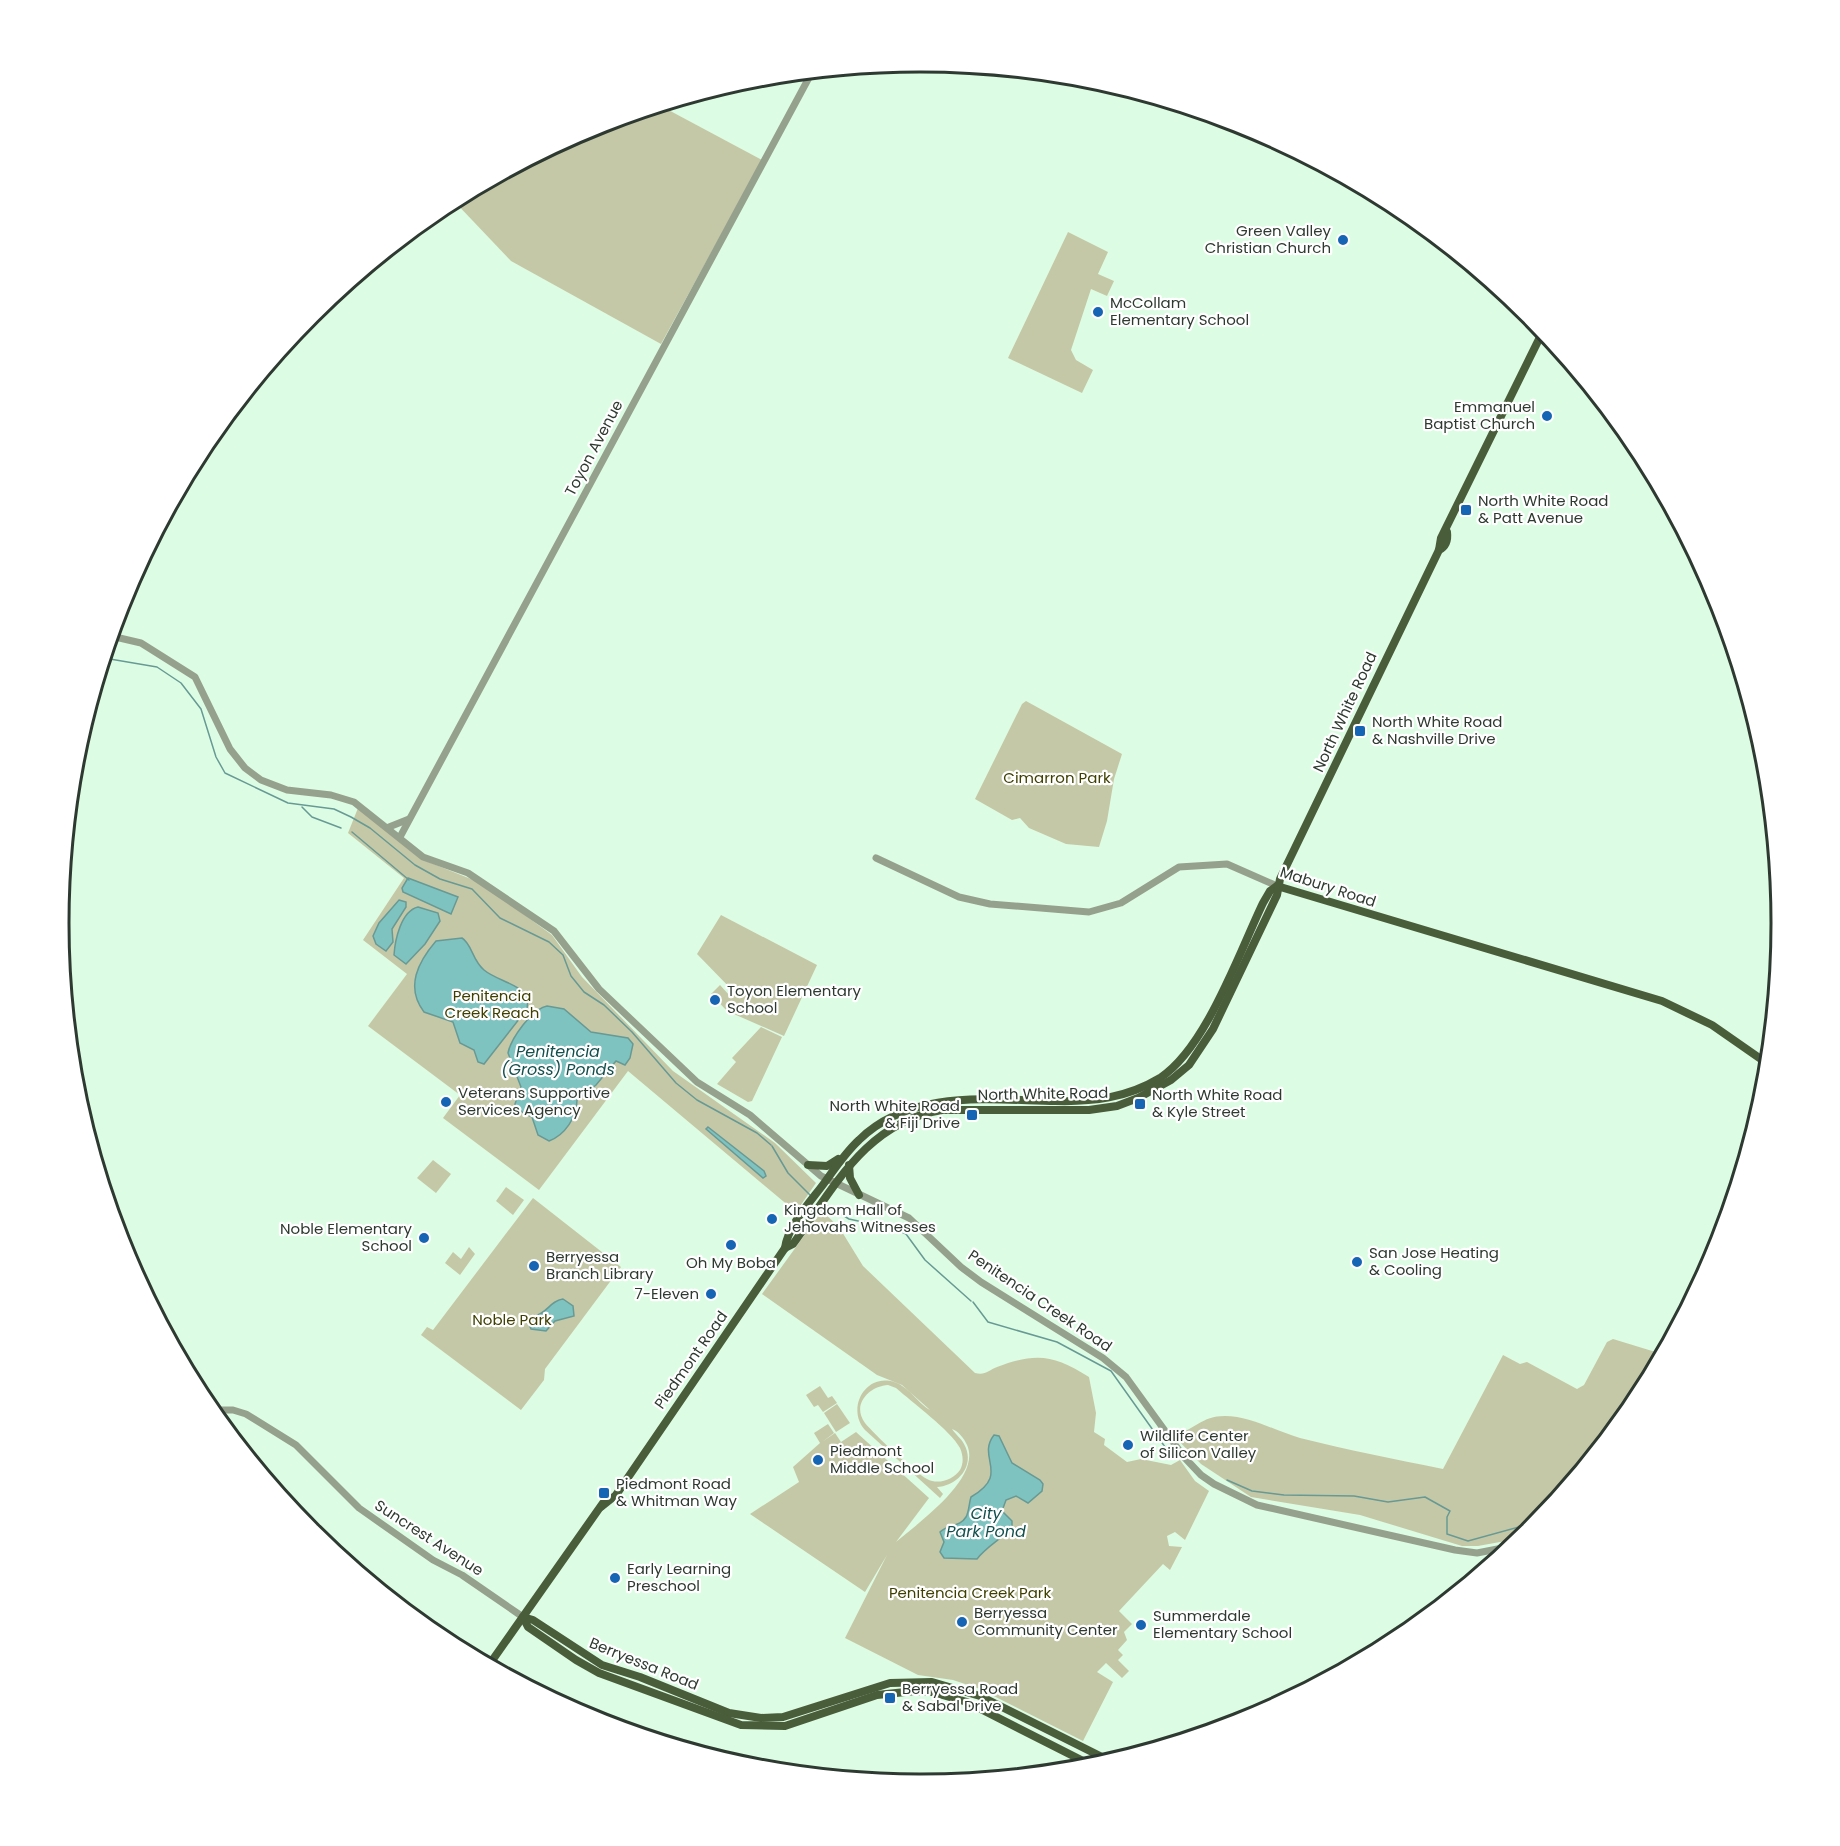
<svg xmlns="http://www.w3.org/2000/svg" width="1840" height="1846" font-family="Poppins,sans-serif">
	<style>
		.green { fill: #c5c8a6; fill-rule: evenodd }
		.water { fill: #7fc3c0; stroke: #679a95; stroke-width: 1.5 }
		.lines { fill: none; stroke-linecap: round; stroke-linejoin: round }
		.stream { stroke: #679a95; stroke-width: 1.5 }
		.minor { stroke: #95a18d; stroke-width: 7 }
		.major { stroke: #4a5d3b; stroke-width: 8 }
		.poi-dot { fill: #1565b4; stroke: #fff; stroke-width: 2 }
		.labels { text-anchor: middle; stroke-width: 4.5; stroke-linejoin: round; paint-order: stroke }
		.poi-label { font-size: 15px; fill: #2e3a31; stroke: #fff; text-anchor: start }
		.street-label { font-size: 15px; fill: #2e3a31; stroke: #fff }
		.park-label { font-size: 15px; fill: #3f4000; stroke: #fff }
		.water-label { font-size: 16px; font-style: italic; fill: #134f4d; stroke: #fff }
		.rim { fill: none; stroke: #2e3a31; stroke-width: 3 }
	</style>
	<rect width="100%" height="100%" fill="#ddfce4"/>
	<g class="green">
		<polygon points="661,106 762,160 661,344 511,261 453,200 591,127"/>
		<polygon points="1068,232 1108,252 1098,274 1114,281 1107,296 1091,289 1071,350 1076,360 1093,370 1082,393 1008,358"/>
		<polygon points="1026,701 1122,754 1114,779 1107,821 1099,847 1066,844 1029,828 1020,818 1012,820 975,799 1022,704"/>
		<polygon points="358,808 421,859 481,883 552,935 582,977 673,1071 775,1143 816,1183 796,1212 628,1071 539,1190 443,1118 460,1095 368,1026 407,974 363,940 404,878 348,833"/>
		<polygon points="721,915 817,965 784,1036 727,1011 711,994 720,985 730,996 734,992 697,954"/>
		<polygon points="761,1027 782,1037 752,1101 748,1102 717,1084 736,1062 732,1058"/>
		<polygon points="433,1160 451,1174 436,1193 417,1178"/>
		<polygon points="506,1187 524,1200 513,1215 496,1201"/>
		<polygon points="533,1198 621,1267 545,1369 544,1380 521,1410 421,1335 427,1327 433,1330"/>
		<path d="M822,1211L839,1227L863,1266L975,1373C985,1376 989,1370 997,1367C1037,1352 1054,1355 1089,1377L1096,1413L1094,1432L1105,1439L1104,1445L1127,1462L1141,1459L1171,1465L1180,1460L1195,1481L1209,1491L1185,1540L1175,1532L1167,1536L1169,1546L1182,1547L1170,1570L1163,1564L1119,1611L1132,1624L1124,1632L1127,1640L1118,1650L1123,1655L1118,1660L1129,1671L1122,1678L1106,1663L1097,1672L1113,1682L1083,1741L980,1689L953,1680L918,1675L845,1638L887,1555L865,1592L750,1514L799,1482L793,1467L820,1443L814,1433L828,1424L834,1433L822,1442L835,1433L841,1442L856,1432L929,1498L896,1542C918,1523 982,1478 967,1445C964,1438 958,1431 952,1429C955,1434 961,1438 964,1444C976,1465 958,1486 937,1487L943,1494L940,1498L865,1430C846,1409 865,1373 894,1382C908,1386 919,1404 930,1410L902,1385L877,1375L762,1294ZM888,1385L896,1388C912,1402 951,1431 960,1448C963,1455 964,1463 960,1470C953,1480 938,1485 927,1479C915,1473 874,1434 865,1423C851,1404 870,1386 888,1385Z"/>
		<polygon points="469,1247 475,1254 460,1275 445,1263 453,1252 461,1259"/>
		<path d="M1613,1339L1662,1354L1636,1402L1529,1532L1522,1538L1478,1546H1462L1360,1515L1251,1497L1201,1464L1176,1438V1434C1195,1430 1201,1416 1225,1416C1251,1416 1275,1431 1300,1438C1347,1450 1395,1459 1443,1469L1503,1355L1520,1364L1527,1362L1577,1389L1584,1385L1607,1342Z"/>
		<polygon points="820,1386 828,1398 832,1396 837,1403 823,1412 818,1405 814,1407 806,1395"/>
		<polygon points="837,1404 850,1423 836,1432 824,1413"/>
	</g>
	<g class="water">
		<polygon points="408,878 458,897 451,914 403,892 402,888"/>
		<polygon points="399,900 406,902 406,907 392,929 393,942 386,951 376,944 373,936 379,923"/>
		<path d="M418,907L438,913L440,921L425,944L406,964L394,955C395,940 401,911 418,907Z"/>
		<path d="M462,938C472,944 472,960 484,970C497,981 520,983 528,999L527,1009L484,1064L478,1062L474,1050L460,1043L453,1022L424,1012C405,987 418,962 436,941Z"/>
		<path d="M547,1006L564,1009L591,1032L628,1038L633,1044L630,1058L625,1065L616,1061L596,1085L577,1100C577,1117 565,1135 549,1141L538,1135L532,1117L516,1109L515,1104L521,1087L508,1053C511,1038 532,1009 547,1006Z"/>
		<polygon points="708,1127 764,1171 766,1176 763,1178 706,1129"/>
		<path d="M563,1299L573,1306L574,1316L555,1321L546,1331L531,1329L529,1324L532,1317C548,1314 549,1301 563,1299Z"/>
		<path d="M994,1435L999,1436L1012,1463L1040,1480L1043,1484L1042,1491L1028,1503L1016,1496L1006,1500L1002,1511L1012,1521V1527C1001,1540 988,1545 977,1559L944,1558L940,1552L944,1542L940,1532C948,1524 960,1527 966,1517C969,1512 969,1503 971,1497C1011,1474 976,1458 994,1435Z"/>
	</g>
	<g class="lines">
		<g class="stream">
			<polyline points="104,658 157,667 181,683 201,709 216,757 225,773 288,803 334,809 351,817 370,828 415,865 440,879 472,889 500,918 549,942 563,955 571,976 584,992 604,1005 632,1032 676,1083 697,1100 757,1133 771,1145"/>
			<polyline points="302,807 312,817 341,828"/>
			<polyline points="352,832 409,880"/>
			<polyline points="772,1146 788,1173 810,1195"/>
			<polyline points="824,1204 849,1219 895,1229 906,1234 925,1260 971,1301"/>
			<polyline points="973,1302 988,1322 1057,1342 1111,1371 1170,1454"/>
			<polyline points="1227,1480 1252,1491 1284,1495 1354,1496 1388,1502 1425,1497 1450,1511 1447,1517 1447,1534 1468,1541 1537,1522"/>
		</g>
		<g class="minor">
			<polyline points="111,636 141,643 195,677 230,749 245,768 261,780 287,790 331,795 354,802 423,857 468,873 554,931 599,989 697,1082 750,1115 821,1176 909,1218 961,1267 981,1282 1103,1358 1126,1377 1184,1457 1201,1475 1214,1484 1257,1505 1455,1550 1477,1553 1513,1546"/>
			<polyline points="389,827 409,819"/>
			<polyline points="400,837 812,72"/>
			<polyline points="876,858 959,897 990,904 1089,912 1121,903 1179,867 1227,864 1277,886"/>
			<polyline points="207,1405 215,1410 233,1410 246,1414 296,1445 359,1508 433,1560 462,1575 523,1617"/>
		</g>
		<g class="major">
			<path d="M1439,550C1447,546 1448,540 1447,532"/>
			<polyline points="1277,886 1662,1001 1712,1025 1768,1064"/>
			<polyline points="808,1165 827,1166 838,1159"/>
			<polyline points="849,1165 850,1178 859,1195"/>
			<path d="M785,1248C788,1225 812,1200 825,1182C835,1168 846,1152 859,1140C911,1089 989,1100 1055,1101C1092,1102 1127,1098 1160,1078C1206,1048 1239,953 1263,903L1270,891L1277,886"/>
			<path d="M601,1507L616,1495L785,1248L793,1244C834,1188 866,1122 942,1110H1089L1117,1106L1138,1098L1171,1080L1189,1065L1213,1029L1277,895L1280,879L1439,550L1441,538L1543,331"/>
			<polyline points="523,1617 533,1620 602,1665 640,1677 729,1713 761,1718 783,1717 890,1683 932,1682 980,1696 1110,1761"/>
			<polyline points="523,1617 528,1627 576,1660 599,1673 741,1725 785,1726 877,1695 915,1691 932,1692 967,1702 1093,1766"/>
			<polyline points="489,1665 603,1503"/>
		</g>
	</g>
	<g class="poi-dot">
		<circle cx="1343" cy="240" r="6"/>
		<circle cx="1098" cy="312" r="6"/>
		<circle cx="1547" cy="416" r="6"/>
		<rect x="1460" y="504" width="12" height="12" rx="3"/>
		<rect x="1354" y="725" width="12" height="12" rx="3"/>
		<circle cx="715" cy="1000" r="6"/>
		<circle cx="446" cy="1102" r="6"/>
		<rect x="1134" y="1098" width="12" height="12" rx="3"/>
		<rect x="966" y="1109" width="12" height="12" rx="3"/>
		<circle cx="772" cy="1219" r="6"/>
		<circle cx="424" cy="1238" r="6"/>
		<circle cx="731" cy="1245" r="6"/>
		<circle cx="1357" cy="1262" r="6"/>
		<circle cx="534" cy="1266" r="6"/>
		<circle cx="711" cy="1294" r="6"/>
		<circle cx="1128" cy="1445" r="6"/>
		<circle cx="818" cy="1460" r="6"/>
		<rect x="598" y="1487" width="12" height="12" rx="3"/>
		<circle cx="615" cy="1578" r="6"/>
		<circle cx="962" cy="1622" r="6"/>
		<circle cx="1141" cy="1625" r="6"/>
		<rect x="884" y="1692" width="12" height="12" rx="3"/>
	</g>
	<g class="labels">
		<g class="poi-label">
			<text x="1331" y="236" text-anchor="end">Green Valley<tspan x="1331" dy="17">Christian Church</tspan></text>
			<text x="1110" y="308">McCollam<tspan x="1110" dy="17">Elementary School</tspan></text>
			<text x="1535" y="412" text-anchor="end">Emmanuel<tspan x="1535" dy="17">Baptist Church</tspan></text>
			<text x="1478" y="506">North White Road<tspan x="1478" dy="17">&amp; Patt Avenue</tspan></text>
			<text x="1372" y="727">North White Road<tspan x="1372" dy="17">&amp; Nashville Drive</tspan></text>
			<text x="727" y="996">Toyon Elementary<tspan x="727" dy="17">School</tspan></text>
			<text x="458" y="1098">Veterans Supportive<tspan x="458" dy="17">Services Agency</tspan></text>
			<text x="1152" y="1100">North White Road<tspan x="1152" dy="17">&amp; Kyle Street</tspan></text>
			<text x="960" y="1111" text-anchor="end">North White Road<tspan x="960" dy="17">&amp; Fiji Drive</tspan></text>
			<text x="784" y="1215">Kingdom Hall of<tspan x="784" dy="17">Jehovahs Witnesses</tspan></text>
			<text x="412" y="1234" text-anchor="end">Noble Elementary<tspan x="412" dy="17">School</tspan></text>
			<text x="1369" y="1258">San Jose Heating<tspan x="1369" dy="17">&amp; Cooling</tspan></text>
			<text x="546" y="1262">Berryessa<tspan x="546" dy="17">Branch Library</tspan></text>
			<text x="731" y="1268" text-anchor="middle">Oh My Boba</text>
			<text x="699" y="1299" text-anchor="end">7-Eleven</text>
			<text x="1140" y="1441">Wildlife Center<tspan x="1140" dy="17">of Silicon Valley</tspan></text>
			<text x="830" y="1456">Piedmont<tspan x="830" dy="17">Middle School</tspan></text>
			<text x="616" y="1489">Piedmont Road<tspan x="616" dy="17">&amp; Whitman Way</tspan></text>
			<text x="627" y="1574">Early Learning<tspan x="627" dy="17">Preschool</tspan></text>
			<text x="974" y="1618">Berryessa<tspan x="974" dy="17">Community Center</tspan></text>
			<text x="1153" y="1621">Summerdale<tspan x="1153" dy="17">Elementary School</tspan></text>
			<text x="902" y="1694">Berryessa Road<tspan x="902" dy="17">&amp; Sabal Drive</tspan></text>
		</g>
		<g class="street-label">
			<text transform="translate(594 448) rotate(-62)" y="5">Toyon Avenue</text>
			<text transform="translate(1345 712) rotate(-65)" y="5">North White Road</text>
			<text transform="translate(1328 887) rotate(18)" y="5">Mabury Road</text>
			<text transform="translate(1043 1094) rotate(-1)" y="5">North White Road</text>
			<text transform="translate(1040 1301) rotate(34)" y="5">Penitencia Creek Road</text>
			<text transform="translate(691 1360) rotate(-55)" y="5">Piedmont Road</text>
			<text transform="translate(429 1538) rotate(33)" y="5">Suncrest Avenue</text>
			<text transform="translate(644 1664) rotate(22)" y="5">Berryessa Road</text>
		</g>
		<g class="park-label">
			<text x="1057" y="783">Cimarron Park</text>
			<text x="492" y="1001">Penitencia<tspan x="492" dy="17">Creek Reach</tspan></text>
			<text x="512" y="1325">Noble Park</text>
			<text x="970" y="1598">Penitencia Creek Park</text>
		</g>
		<g class="water-label">
			<text x="558" y="1057">Penitencia<tspan x="558" dy="18">(Gross) Ponds</tspan></text>
			<text x="986" y="1519">City<tspan x="986" dy="18">Park Pond</tspan></text>
		</g>
	</g>
	<path d="M0 0H1840V1846H0ZM69 923a851 851 0 1 1 1702 0a851 851 0 1 1-1702 0Z" fill="#fff" fill-rule="evenodd"/>
	<path class="rim" d="M69 923a851 851 0 1 1 1702 0a851 851 0 1 1-1702 0Z"/>
</svg>
